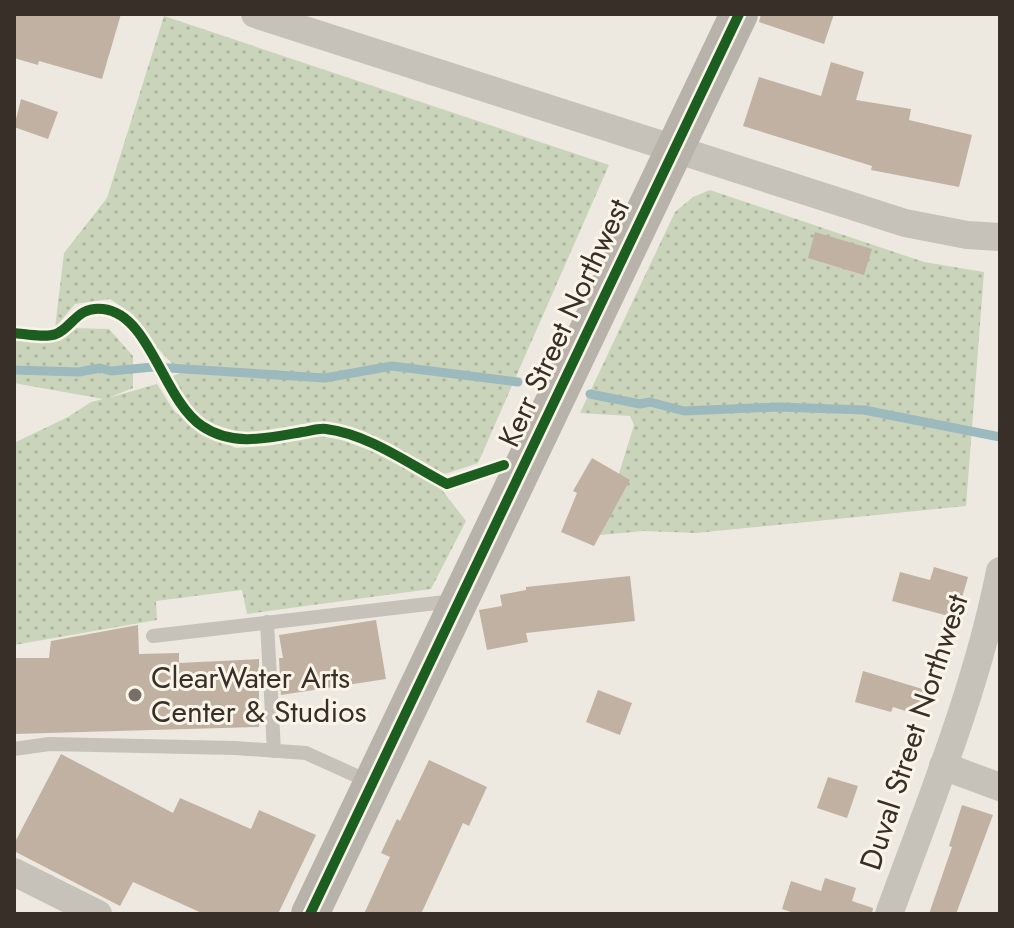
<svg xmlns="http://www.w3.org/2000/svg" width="1014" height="928" font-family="Jost,sans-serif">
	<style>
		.grass { fill: url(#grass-dots) }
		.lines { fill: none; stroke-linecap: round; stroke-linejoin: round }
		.stream { stroke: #9cb9be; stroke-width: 9 }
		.building { fill: #c1b1a2 }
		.lane { stroke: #c6c2ba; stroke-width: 14 }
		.street { stroke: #c6c2ba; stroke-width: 28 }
		.secondary { stroke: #b7b2aa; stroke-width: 38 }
		.cycleway-casing { stroke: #faf5e8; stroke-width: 15 }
		.cycleway { stroke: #1b5e20; stroke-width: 10 }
		.poi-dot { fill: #777068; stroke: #faf5e8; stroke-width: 3 }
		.labels { text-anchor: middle; stroke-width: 6; stroke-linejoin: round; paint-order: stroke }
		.street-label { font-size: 30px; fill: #372f28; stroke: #faf5e8 }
		.poi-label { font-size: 30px; fill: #372f28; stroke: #faf5e8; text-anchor: start }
	</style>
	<defs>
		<pattern id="grass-dots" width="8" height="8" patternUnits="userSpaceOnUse" patternTransform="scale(2)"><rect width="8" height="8" fill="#cad4ba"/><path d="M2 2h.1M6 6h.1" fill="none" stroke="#aeb6a0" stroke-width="1.8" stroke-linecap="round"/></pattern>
	</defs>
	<rect width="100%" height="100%" fill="#ede9e0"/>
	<g class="grass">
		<polygon points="164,16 609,165 478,463 442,475 344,426 316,422 242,434 203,420 167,378 181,373 133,322 134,315 110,299 75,304 55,328 64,253 107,198"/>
		<polygon points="710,190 924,262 984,272 966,506 696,533 643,531 600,535 634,425 630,416 580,413 675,212 693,197"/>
		<polygon points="70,328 109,329 133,356 133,388 108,398 157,384 174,411 204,434 236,448 267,446 320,436 342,440 374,452 439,486 466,521 431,589 247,614 242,590 156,601 157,620 14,645 14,443 68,417 91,402 103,399 14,383 14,337 54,340"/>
	</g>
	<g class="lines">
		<g class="stream">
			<polyline points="14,370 79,372 100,368 111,371 153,367 325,378 392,366 518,382"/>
			<polyline points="590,394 640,404 650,402 684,411 778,407 864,410 1000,437"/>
		</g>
	</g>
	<g class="building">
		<polygon points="14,14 121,14 102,79 39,61 38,65 14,58"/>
		<polygon points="761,14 834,14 824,44 759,22"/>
		<polygon points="831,62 864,72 856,100 911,109 909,120 972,135 959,187 871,170 872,166 743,126 759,77 821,96"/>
		<polygon points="21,99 58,112 48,139 14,127"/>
		<polygon points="815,232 872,249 864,275 808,258"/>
		<polygon points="592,458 630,480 594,546 561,532 577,493 573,491"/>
		<polygon points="934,567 968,577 956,618 892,601 900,572 930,580"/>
		<polygon points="630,576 635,621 526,633 528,642 487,650 479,610 502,606 500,595 526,590 526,587"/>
		<polygon points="376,620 386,679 281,695 279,658 283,658 279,635"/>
		<polygon points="138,625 139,654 179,653 179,663 259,659 259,727 14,734 14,658 49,658 51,641"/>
		<polygon points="863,671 929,691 921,716 893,707 891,712 855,702"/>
		<polygon points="598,690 632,703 620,735 586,722"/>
		<polygon points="61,754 173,813 180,798 251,829 259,810 316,835 278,914 204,914 133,882 120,906 14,851 14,844"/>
		<polygon points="429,760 487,787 469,826 463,823 421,914 364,914 390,857 381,853 397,819 400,821"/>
		<polygon points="828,777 858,786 847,818 817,808"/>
		<polygon points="962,805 993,815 956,914 929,914 952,847 949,846"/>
		<polygon points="825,878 856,888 852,901 873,908 872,914 797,914 782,909 791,881 821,891"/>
	</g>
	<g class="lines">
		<g class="lane">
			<polyline points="267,622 274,751"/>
			<polyline points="153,636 454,601"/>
			<polyline points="14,749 49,744 235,748 306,753 372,783"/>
		</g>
		<g class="street">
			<polyline points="255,14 905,223 967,235 1000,237"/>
			<polyline points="943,766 1000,787"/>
			<polyline points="14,872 98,914"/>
			<path d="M889,914C930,802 977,688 1000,571"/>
		</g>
		<polyline class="secondary" points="310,914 739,14"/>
		<g class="cycleway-casing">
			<g id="cycleway">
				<path d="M14,333C26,334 45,338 56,334C73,327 77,306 103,309C150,314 163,400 202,426C233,447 268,438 302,432C310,431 318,428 326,429C368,434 409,464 447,484L504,465"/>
				<polyline points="310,914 739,14"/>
			</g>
		</g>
		<use href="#cycleway" class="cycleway"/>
	</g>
	<circle class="poi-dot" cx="135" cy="695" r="8"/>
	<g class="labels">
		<g class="street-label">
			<text transform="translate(564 323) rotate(-65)" y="10">Kerr Street Northwest</text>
			<text transform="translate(914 732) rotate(-72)" y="10">Duval Street Northwest</text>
		</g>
		<g class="poi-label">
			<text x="151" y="688">ClearWater Arts<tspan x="151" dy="34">Center &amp; Studios</tspan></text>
		</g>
	</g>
	<rect width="1014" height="928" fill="none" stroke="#372f28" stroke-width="32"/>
</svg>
